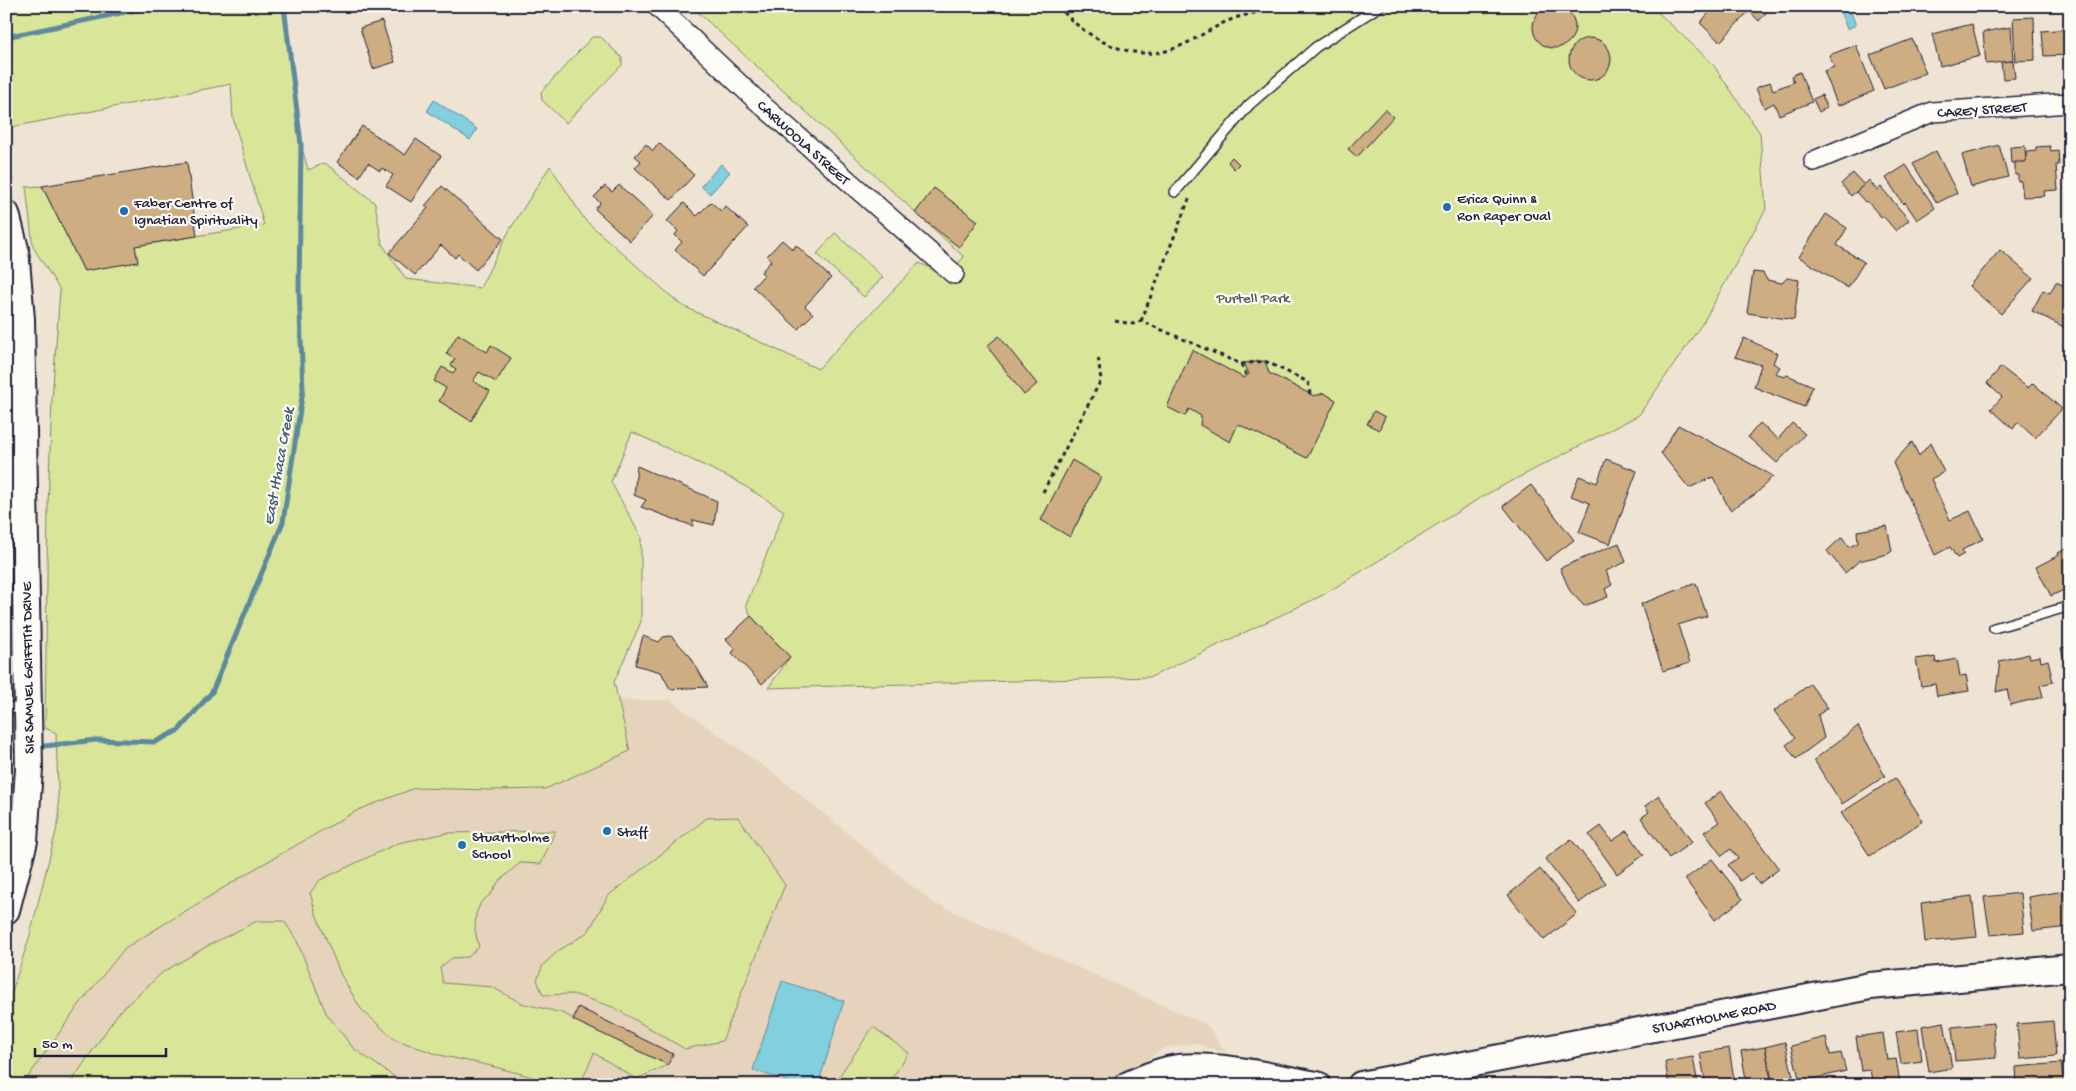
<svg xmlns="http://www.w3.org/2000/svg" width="2076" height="1091" font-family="'Gochi Hand',sans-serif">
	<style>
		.built { fill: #e5d4bb }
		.green { fill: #d9e598; stroke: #7e846a }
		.water { fill: #81cfdf; stroke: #5b8a9d }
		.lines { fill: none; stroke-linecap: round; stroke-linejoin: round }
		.stream { stroke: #5b8a9d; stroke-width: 5 }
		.building { fill: #cdad81; stroke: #22223b }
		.lane-casing { stroke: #22223b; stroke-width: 12 }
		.street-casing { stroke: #22223b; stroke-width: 22 }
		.secondary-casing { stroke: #22223b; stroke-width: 30 }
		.path { stroke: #22223b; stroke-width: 3; stroke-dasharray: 4 4; stroke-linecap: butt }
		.lane { stroke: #fdfcf7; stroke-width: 9 }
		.street { stroke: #fdfcf7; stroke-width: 19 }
		.secondary { stroke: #fdfcf7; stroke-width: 26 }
		.poi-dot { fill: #1f6fb2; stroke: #fdfcf7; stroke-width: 2 }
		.labels { text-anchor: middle; stroke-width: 4.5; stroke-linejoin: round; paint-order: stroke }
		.street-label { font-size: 15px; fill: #22223b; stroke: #fdfcf7 }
		.poi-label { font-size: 15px; fill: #22223b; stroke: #fdfcf7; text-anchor: start }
		.park-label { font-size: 15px; fill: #595c57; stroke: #fdfcf7 }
		.water-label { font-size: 16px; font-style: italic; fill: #435f74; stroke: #fdfcf7 }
	</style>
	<rect width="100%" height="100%" fill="#efe4d4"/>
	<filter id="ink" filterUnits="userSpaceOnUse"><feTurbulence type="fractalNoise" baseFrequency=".02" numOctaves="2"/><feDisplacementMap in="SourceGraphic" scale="10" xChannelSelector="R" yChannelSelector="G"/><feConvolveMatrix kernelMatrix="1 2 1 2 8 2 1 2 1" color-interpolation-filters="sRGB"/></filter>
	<g filter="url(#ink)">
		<polygon class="built" points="670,700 780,778 932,902 1207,1025 1227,1054 1194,1043 1164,1048 1109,1085 6,1085 77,788 594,701"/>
		<g class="green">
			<polygon points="6,6 284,6 301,144 308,170 325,163 375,203 382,244 406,279 480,288 509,231 550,166 585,220 681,305 818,369 919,263 947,275 964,257 691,6 1651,6 1712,63 1760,133 1766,209 1704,321 1639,415 1485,495 1323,595 1151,677 768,688 790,657 751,616 746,605 784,511 735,480 632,432 611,482 641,537 641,622 614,682 630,751 545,789 491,790 415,788 358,810 251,871 125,948 79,1005 23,1084 6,1085 6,1010 30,935 59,819 56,733 45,728 48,505 52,399 60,290 33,247 26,187 42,186 84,271 135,246 264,225 233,118 231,84 6,128"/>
			<polygon points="592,37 601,37 622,58 622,65 566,123 542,100 541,92"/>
			<polygon points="835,233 883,277 864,297 817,254"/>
			<polygon points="6,630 8,774 6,795"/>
			<polygon points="738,817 785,885 722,1041 685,1049 613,1007 573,994 543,995 537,980 543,965 558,951 588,932 608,896 707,818"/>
			<polygon points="555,831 541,864 520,863 499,881 491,894 481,902 476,914 475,930 479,947 468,957 452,958 440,968 443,983 492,987 521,1003 562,1013 668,1065 636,1079 594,1053 580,1085 547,1085 537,1078 487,1065 439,1055 394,1039 361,1009 341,975 316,914 310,893 320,880 398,843 447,833"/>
			<polygon points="257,921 284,921 297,941 326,1013 353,1048 393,1076 414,1085 69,1085 119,1012 163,972 211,944"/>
			<polygon points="873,1027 909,1053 887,1085 833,1085"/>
		</g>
		<g class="water">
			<polygon points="1849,8 1856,25 1847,29 1840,11"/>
			<polygon points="434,100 477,129 470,140 427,111"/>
			<polygon points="721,164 730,172 710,194 701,186"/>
			<polygon points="782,981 844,1001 818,1085 798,1085 753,1070"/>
		</g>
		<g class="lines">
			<g class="stream">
				<polyline points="6,37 154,6"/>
				<polyline points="36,747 96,740 155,742 179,730 212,692 283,522 303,390 299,289 301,144 284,6"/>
				<polyline points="6,751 21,749"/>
			</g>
		</g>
		<g class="building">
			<polygon points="1715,6 1770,6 1771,7 1759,21 1749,11 1720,42 1700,23"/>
			<circle cx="1554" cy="27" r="21"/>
			<polygon points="2034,17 2035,60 2015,61 2013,18"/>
			<polygon points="382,21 395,62 373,69 360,28"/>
			<polygon points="1972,24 1980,56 1940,66 1932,34"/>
			<polygon points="2011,27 2013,61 1986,64 1983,32"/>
			<polygon points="2070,29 2070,55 2044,56 2042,31"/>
			<circle cx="1590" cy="59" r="21"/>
			<polygon points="1912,39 1926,73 1884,89 1870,55"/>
			<polygon points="1856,45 1874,91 1838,106 1824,71 1834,67 1829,55"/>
			<polygon points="2013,61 2015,78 2003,79 2001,62"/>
			<polygon points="1800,72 1812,102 1779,115 1774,103 1764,108 1756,88 1770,82 1773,90 1794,82 1791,76"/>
			<polygon points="1822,95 1827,108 1819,112 1813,99"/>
			<polygon points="1385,109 1393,117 1357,157 1348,149"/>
			<polygon points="362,126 405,155 416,139 441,156 411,202 386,186 393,175 382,168 380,171 368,163 359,177 337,162"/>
			<polygon points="659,143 694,175 671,200 635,168 641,161 635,156 646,144 653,151"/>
			<polygon points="1999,145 2008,177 1971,187 1962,155"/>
			<polygon points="2025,146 2026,162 2011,163 2010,147"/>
			<polygon points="2050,146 2051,151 2058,150 2059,165 2056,165 2058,190 2044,191 2045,196 2023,197 2021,181 2018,181 2018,175 2015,175 2015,162 2026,162 2026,152 2036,151 2036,147"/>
			<polygon points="1936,151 1957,193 1937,203 1913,164"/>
			<polygon points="1232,157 1239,164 1234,169 1228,162"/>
			<polygon points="187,162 197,236 135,246 138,262 84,271 42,186"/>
			<polygon points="1906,165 1935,208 1917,220 1905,202 1903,204 1886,178"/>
			<polygon points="1853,173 1864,185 1851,196 1841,184"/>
			<polygon points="1869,180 1877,190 1881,187 1909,220 1896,231 1883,216 1881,217 1867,201 1865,202 1856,192"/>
			<polygon points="619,185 653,216 630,241 595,209 600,203 594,197 605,186 612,192"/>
			<polygon points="442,186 503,239 476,270 458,254 455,258 441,245 415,275 389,253 428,208 425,206"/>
			<polygon points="934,188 978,221 959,247 915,213"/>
			<polygon points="711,202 721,211 725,206 748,227 703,276 675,250 682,242 675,235 678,231 667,221 684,203 697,216"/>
			<polygon points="1826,214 1847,228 1837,245 1864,262 1848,288 1799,257"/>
			<polygon points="782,240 793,250 796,245 831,278 805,306 813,314 798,329 753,287 764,275 761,272 771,261 767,256"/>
			<polygon points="2000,250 2033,278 2001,314 1969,286"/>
			<polygon points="1753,272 1763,273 1767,280 1782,283 1787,278 1799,280 1794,320 1747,313"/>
			<polygon points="2056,282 2069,288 2070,286 2070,330 2032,311 2043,290 2050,293"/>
			<polygon points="458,334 487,352 491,345 511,358 496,382 479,372 473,381 490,391 471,421 439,401 446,388 434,381 442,367 453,373 456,369 451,365 455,359 446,354"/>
			<polygon points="999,336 1037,384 1024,395 987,346"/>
			<polygon points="1744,338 1777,353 1773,363 1780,367 1776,373 1784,377 1787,375 1813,386 1804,407 1754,387 1761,365 1735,357"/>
			<polygon points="1192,350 1244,378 1249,374 1244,363 1265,361 1269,373 1314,396 1324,393 1336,400 1307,458 1238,424 1230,442 1200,425 1201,416 1189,409 1185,416 1167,407"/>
			<polygon points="2001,367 2028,388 2033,383 2062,409 2035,438 2018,422 2013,429 1991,409 2002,397 1987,383"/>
			<polygon points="1374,411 1385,417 1379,430 1367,424"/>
			<polygon points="1760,423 1778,439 1792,423 1805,434 1777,463 1748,437"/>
			<polygon points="1678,425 1722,448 1773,476 1756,494 1730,510 1713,477 1689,488 1661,453"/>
			<polygon points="1912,442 1919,456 1930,443 1944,472 1931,479 1950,520 1970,511 1983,539 1962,550 1964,554 1957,558 1950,547 1935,555 1893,463"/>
			<polygon points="1606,459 1637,471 1610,544 1579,532 1590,503 1571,496 1579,476 1597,483"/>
			<polygon points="1072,460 1101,477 1070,537 1041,520"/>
			<polygon points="637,466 717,501 714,525 693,520 693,526 641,507 646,500 634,495"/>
			<polygon points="1531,485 1574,540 1546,561 1503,506"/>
			<polygon points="1887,526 1892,551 1888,554 1859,561 1845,573 1827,551 1842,537 1849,547 1858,543 1857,531"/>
			<polygon points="1619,543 1626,562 1606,571 1612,585 1605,589 1608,597 1584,606 1570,591 1560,568"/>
			<polygon points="2070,547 2070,587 2051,596 2036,567 2059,555 2058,553"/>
			<polygon points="1696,583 1707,616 1678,625 1690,663 1663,671 1641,604"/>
			<polygon points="751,616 790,657 762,684 732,653 735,649 726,639"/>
			<polygon points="643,636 659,642 663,637 671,636 690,656 708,687 670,689 661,672 635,665"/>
			<polygon points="2070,646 2070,682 2061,648"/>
			<polygon points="2029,654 2030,658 2040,656 2041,662 2048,660 2053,682 2040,685 2043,697 2010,705 2007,689 1996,692 2000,661"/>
			<polygon points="1930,657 1930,658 1935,657 1936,663 1957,659 1960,676 1966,675 1969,691 1937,696 1935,684 1921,686 1916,659"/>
			<polygon points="2070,682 2070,699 2068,700 2065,685"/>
			<polygon points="1810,684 1828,708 1818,715 1824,738 1796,759 1786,745 1795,738 1774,711"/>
			<polygon points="1858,726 1885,776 1842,804 1814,760"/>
			<polygon points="1895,778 1923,821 1870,856 1841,813"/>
			<polygon points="1721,791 1779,869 1759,884 1751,873 1740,881 1728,865 1738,858 1731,849 1722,856 1704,832 1719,822 1705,803"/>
			<polygon points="1659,796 1692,842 1669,858 1641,818 1649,812 1645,806"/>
			<polygon points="1601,826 1612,841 1627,831 1644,855 1617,874 1589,835"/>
			<polygon points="1571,839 1606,883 1579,903 1545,859"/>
			<polygon points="1712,859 1743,899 1715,920 1685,879"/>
			<polygon points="2070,863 2070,898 2067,879 2069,879 2065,864"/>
			<polygon points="1540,869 1577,914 1544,940 1508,895"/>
			<polygon points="2064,891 2069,927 2033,931 2028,897"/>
			<polygon points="2020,893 2024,932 1990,935 1984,897"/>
			<polygon points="1972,896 1977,937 1925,942 1921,903"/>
			<polygon points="578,1007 673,1054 668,1065 573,1020"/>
			<polygon points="2053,1021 2056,1056 2020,1059 2017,1024"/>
			<polygon points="1944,1022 1952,1068 1929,1072 1922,1026"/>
			<polygon points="1993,1023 1996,1058 1955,1061 1952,1027"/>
			<polygon points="1918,1029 1922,1061 1901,1064 1896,1032"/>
			<polygon points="1883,1033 1887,1060 1896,1059 1900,1083 1873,1085 1870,1070 1861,1071 1856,1037"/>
			<polygon points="1826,1037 1830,1055 1841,1053 1846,1071 1800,1082 1791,1046"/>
			<polygon points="1785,1042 1795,1085 1773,1085 1765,1047"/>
			<polygon points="1765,1047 1772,1085 1747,1085 1741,1051"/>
			<polygon points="1729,1048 1735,1085 1706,1085 1700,1053"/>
			<polygon points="1693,1057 1698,1085 1669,1085 1665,1062"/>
			<polygon points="2061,1063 2064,1085 2017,1085 2016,1067"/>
			<polygon points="1599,1078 1601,1085 1572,1085"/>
			<polygon points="1549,1079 1550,1085 1526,1085 1526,1083"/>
			<polygon points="1631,1080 1632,1085 1614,1085 1614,1083"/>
		</g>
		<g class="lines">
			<g class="lane-casing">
				<g id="lane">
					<polyline points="1175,192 1249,105 1316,47 1380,6"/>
					<polyline points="1994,628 2070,606"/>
					<polyline points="6,706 26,711"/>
				</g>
			</g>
			<g class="street-casing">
				<g id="street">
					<polyline points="657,6 753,97 954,274"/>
					<polyline points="1814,161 1932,112 2070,103"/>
				</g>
			</g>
			<g class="secondary-casing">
				<g id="secondary">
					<polyline points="6,214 15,249 21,319 29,769 24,841 6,910"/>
					<path d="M1128,1085C1144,1078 1162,1070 1179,1068C1222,1064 1275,1078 1317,1085"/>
					<polyline points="1361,1085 1870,986 2070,968"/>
				</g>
			</g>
			<g class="path">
				<path d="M1059,6C1081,36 1129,61 1166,51C1193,44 1215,23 1242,16C1265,9 1298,9 1322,6"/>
				<polyline points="1115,321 1133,324 1141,321 1241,364 1265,361 1308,382 1310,394"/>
				<polyline points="1141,321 1189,199"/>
				<polyline points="1241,364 1247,376"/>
				<polyline points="1043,492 1101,380 1098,356"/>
			</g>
			<use href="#lane" class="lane"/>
			<use href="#street" class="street"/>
			<use href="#secondary" class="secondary"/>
		</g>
	</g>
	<g class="poi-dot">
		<circle cx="1447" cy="207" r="5"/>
		<circle cx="124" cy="211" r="5"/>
		<circle cx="607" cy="831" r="5"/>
		<circle cx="462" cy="845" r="5"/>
	</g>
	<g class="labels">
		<g class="street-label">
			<text transform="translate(1982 109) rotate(-4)" y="5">CAREY STREET</text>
			<text transform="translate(804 142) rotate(42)" y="5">CARWOOLA STREET</text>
			<text transform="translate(27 668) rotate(-91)" y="5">SIR SAMUEL GRIFFITH DRIVE</text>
			<text transform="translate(1714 1016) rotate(-11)" y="5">STUARTHOLME ROAD</text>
		</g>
		<g class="poi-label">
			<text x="1457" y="203">Erica Quinn &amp;<tspan x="1457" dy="17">Ron Raper Oval</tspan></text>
			<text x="134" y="207">Faber Centre of<tspan x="134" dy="17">Ignatian Spirituality</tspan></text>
			<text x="617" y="836">Staff</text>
			<text x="472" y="841">Stuartholme<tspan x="472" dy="17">School</tspan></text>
		</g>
		<g class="park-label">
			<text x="1253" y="302">Purtell Park</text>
		</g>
		<g class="water-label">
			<text transform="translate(277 466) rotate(-80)" y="6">East Ithaca Creek</text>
		</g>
	</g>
	<rect width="2076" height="1091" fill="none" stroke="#fdfcf7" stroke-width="25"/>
	<rect x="12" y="12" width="2051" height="1066" fill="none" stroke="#22223b" stroke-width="2" filter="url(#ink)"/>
	<path d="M35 1048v8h131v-8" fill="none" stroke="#22223b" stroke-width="2.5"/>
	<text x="42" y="1048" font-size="15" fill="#22223b" stroke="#fdfcf7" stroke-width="4" paint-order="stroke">50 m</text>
</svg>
